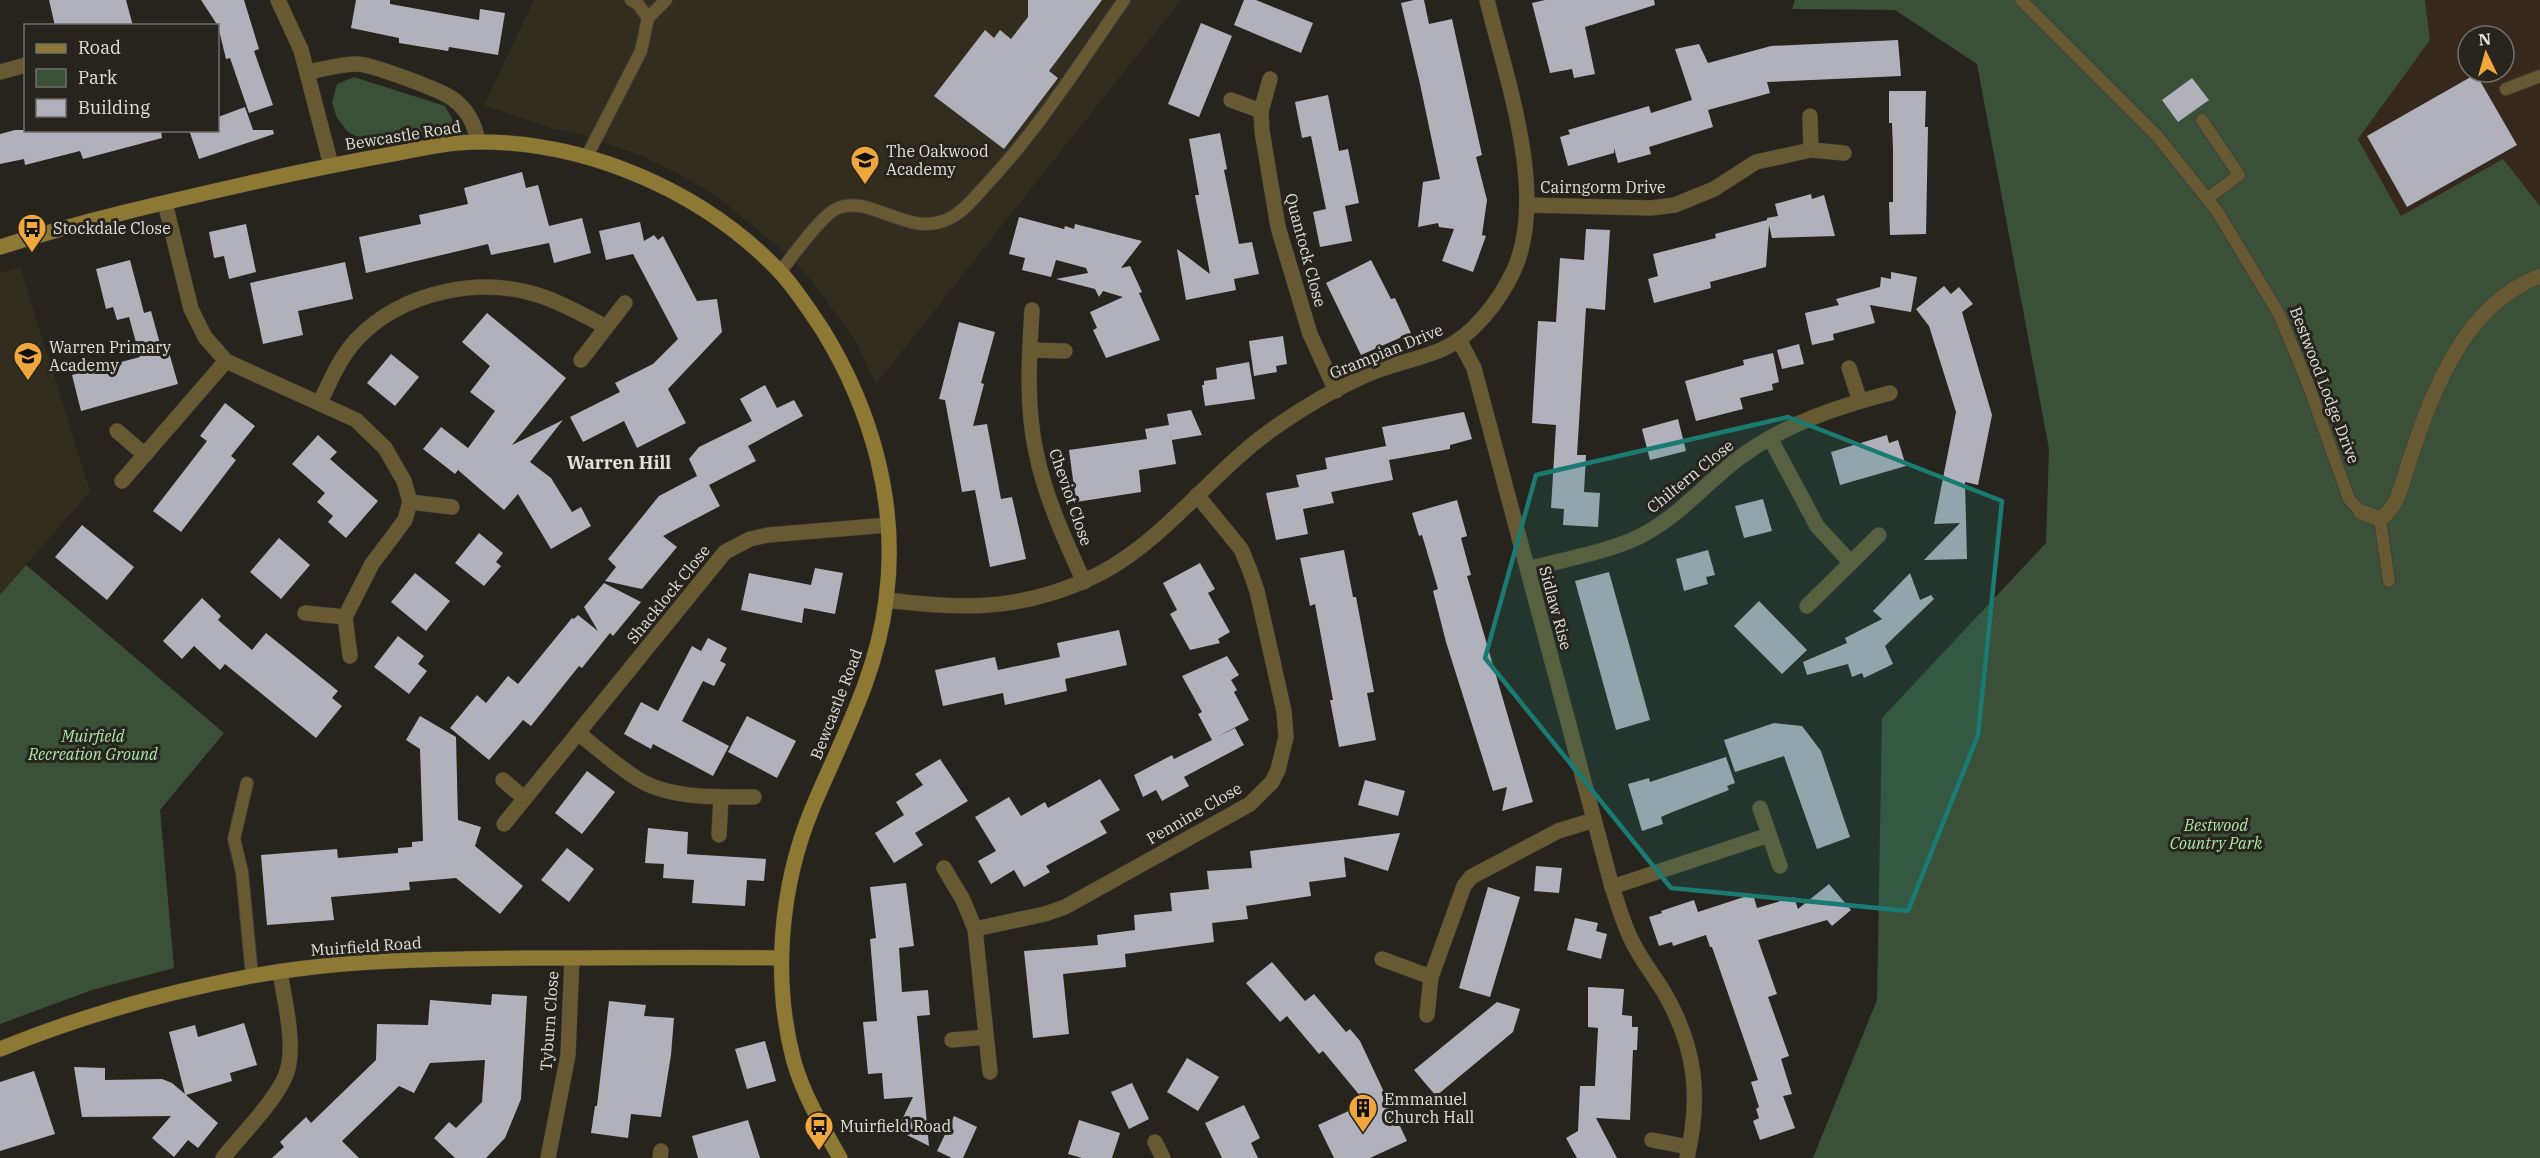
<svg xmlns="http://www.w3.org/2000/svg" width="2540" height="1158" font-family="'IBM Plex Serif',serif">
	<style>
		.commercial { fill: #36281c; fill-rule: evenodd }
		.built { fill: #332d20 }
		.green { fill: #3a5038 }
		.building { fill: #b0b1bb }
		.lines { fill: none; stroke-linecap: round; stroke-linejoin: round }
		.lane-casing { stroke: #413e38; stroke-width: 14 }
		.street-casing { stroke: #413e38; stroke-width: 16 }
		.secondary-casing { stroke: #413e38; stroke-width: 16 }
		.lane { stroke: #675a32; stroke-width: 12 }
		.street { stroke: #675a32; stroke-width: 15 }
		.secondary { stroke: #8d7834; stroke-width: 15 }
		.marked { fill: #1a7b73; fill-opacity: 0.2; stroke: #1a7b73; stroke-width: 4.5; stroke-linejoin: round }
		.labels { text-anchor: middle; stroke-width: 6; stroke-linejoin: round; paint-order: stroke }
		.street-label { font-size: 16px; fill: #e2e0db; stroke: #27241d }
		.poi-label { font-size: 16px; fill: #e2e0db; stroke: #27241d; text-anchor: start }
		.park-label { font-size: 16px; font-style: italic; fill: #ace6a8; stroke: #27241d }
		.neighbourhood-label { font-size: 18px; font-weight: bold; fill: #e2e0db; stroke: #27241d }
	</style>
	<rect width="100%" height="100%" fill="#27241d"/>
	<path class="commercial" d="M2425,0H2540V252L2401,216L2358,139L2430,40ZM2468,36H2504V72H2468Z"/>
	<g class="built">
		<polygon points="534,0 1181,0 876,384 855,340 811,280 787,254 719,198 675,172 642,156 582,135 554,129 484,105"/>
		<polygon points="20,267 90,491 0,595 0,273"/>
	</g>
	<g class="green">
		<polygon points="1795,0 2425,0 2430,40 2358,139 2401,216 2503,159 2540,206 2540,1158 1813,1158 1877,1000 1882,718 2046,543 2049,449 1977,64 1895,10 1792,9"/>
		<polygon points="354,77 445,106 452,118 452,125 442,132 370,143 348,132 337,118 332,103 337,84"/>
		<polygon points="26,565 224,733 160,810 174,968 92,990 0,1024 0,595"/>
	</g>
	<g class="building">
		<polygon points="49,0 126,0 133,26 55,26"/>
		<polygon points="201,0 244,0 259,49 254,51 273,105 249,113 230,58 226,59 218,26"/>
		<polygon points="356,0 390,0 390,4 479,20 480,9 505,13 498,55 449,47 448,51 399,43 399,38 351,28"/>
		<polygon points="1028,0 1102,0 1049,71 1058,78 1004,149 934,96 985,30 994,38 1000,30 1011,39 1028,17"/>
		<polygon points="1244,0 1256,0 1313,23 1301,53 1234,25"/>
		<polygon points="1414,0 1424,0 1429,24 1452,19 1482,155 1476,157 1487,200 1482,235 1486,236 1473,272 1442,261 1454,229 1439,227 1438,223 1418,227 1423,182 1440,179 1420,84 1401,3"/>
		<polygon points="1545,0 1654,0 1655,5 1585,27 1595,74 1574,78 1572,69 1550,73 1532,3"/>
		<polygon points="1201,23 1232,36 1199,117 1168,104"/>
		<polygon points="1898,40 1901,76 1767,82 1770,93 1708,110 1713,127 1649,147 1651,154 1618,163 1614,148 1614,153 1568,166 1560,137 1570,134 1568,130 1649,106 1651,113 1692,100 1675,49 1699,44 1708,63 1771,46"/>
		<polygon points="2476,74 2517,145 2407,207 2367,136"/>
		<polygon points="2192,78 2209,100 2178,122 2162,100"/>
		<polygon points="1889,91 1926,91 1925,127 1928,127 1926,234 1890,235 1889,202 1893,202 1893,150 1892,123 1889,123"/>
		<polygon points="1328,95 1339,151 1348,149 1359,203 1345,206 1352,241 1320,247 1313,212 1326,209 1311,136 1302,138 1295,102"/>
		<polygon points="245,107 253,130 273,130 274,134 199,159 189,130 218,130 218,117"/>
		<polygon points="15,130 161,130 162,138 83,159 80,151 25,165 24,159 0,164 0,134"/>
		<polygon points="1220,133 1227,169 1224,170 1239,244 1252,242 1259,274 1234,279 1236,290 1186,300 1177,249 1210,274 1195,195 1199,195 1189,139"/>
		<polygon points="522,172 526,188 538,185 549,226 582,218 591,253 554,263 549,243 491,255 488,244 366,273 359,237 421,224 419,215 468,204 464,188"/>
		<polygon points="1811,194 1812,199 1824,195 1835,236 1772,238 1769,225 1766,267 1710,282 1711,288 1654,303 1648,279 1658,276 1653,254 1716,238 1715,234 1767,220 1767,218 1778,216 1775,204"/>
		<polygon points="1019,217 1064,229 1065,226 1074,229 1075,224 1142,241 1121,268 1130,266 1142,292 1139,293 1160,340 1106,358 1093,330 1097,328 1090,312 1123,297 1103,291 1099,297 1095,289 1056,279 1088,273 1086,268 1056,260 1051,277 1022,270 1025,258 1009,254"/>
		<polygon points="640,222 644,241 654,235 658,240 663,236 697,301 717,299 722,332 668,389 686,423 637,448 624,421 583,442 570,417 620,392 615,383 653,364 678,339 633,254 606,260 599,231"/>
		<polygon points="246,224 256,272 229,279 224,256 214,258 209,232"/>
		<polygon points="1586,229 1610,230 1605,310 1586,308 1577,455 1586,455 1584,492 1600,493 1598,527 1563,525 1564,509 1551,508 1556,425 1532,423 1538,321 1556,322 1560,258 1584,260"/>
		<polygon points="130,260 144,313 151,311 162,351 168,349 178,384 81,411 72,375 140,357 129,317 117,320 113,307 106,309 96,269"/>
		<polygon points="1371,260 1391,299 1395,298 1411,333 1361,355 1326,283"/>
		<polygon points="345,262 353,299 298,311 303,335 263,344 250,283"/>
		<polygon points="1891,272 1917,277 1911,312 1870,305 1875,323 1833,334 1834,340 1812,345 1805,313 1839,305 1836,299 1880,287 1881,277 1891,279"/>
		<polygon points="1944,286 1951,294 1959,287 1973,304 1962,312 1992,415 1978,485 1965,482 1967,559 1924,560 1960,523 1934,524 1956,412 1929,326 1916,309"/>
		<polygon points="487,313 566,378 512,445 563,420 530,462 551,478 572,512 581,507 591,526 551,549 518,494 504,510 458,470 455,474 423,449 441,427 468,448 495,411 470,392 490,366 462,342"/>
		<polygon points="959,322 995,332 981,383 984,384 973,426 987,424 1001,499 1012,497 1026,559 990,567 975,490 962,492 945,400 939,399"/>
		<polygon points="1283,336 1287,364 1276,366 1277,372 1254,376 1249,341"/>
		<polygon points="1799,344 1804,364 1782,369 1777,350"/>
		<polygon points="1773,353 1779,382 1772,384 1773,390 1740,398 1743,409 1696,421 1685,381 1744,365 1743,360"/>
		<polygon points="391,354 419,377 395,406 367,383"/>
		<polygon points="1249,362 1255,399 1205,406 1202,385 1204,385 1204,381 1217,379 1216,368"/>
		<polygon points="765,385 777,408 794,400 803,416 748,446 756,461 709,485 720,506 663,536 677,547 642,589 605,581 616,567 608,559 659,496 697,476 689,459 699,447 752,421 740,399"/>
		<polygon points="225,403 255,426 231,456 236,460 181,532 153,511 207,441 200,436"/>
		<polygon points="1191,410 1202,435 1172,440 1170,429 1176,464 1139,470 1141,492 1076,502 1069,450 1147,439 1145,429 1169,425 1167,414"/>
		<polygon points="1464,412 1472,439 1450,445 1450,449 1389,460 1393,480 1331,492 1334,503 1303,509 1308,534 1276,540 1266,493 1299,487 1296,475 1327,469 1325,458 1386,446 1382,427"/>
		<polygon points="1678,419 1686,451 1650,460 1642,429"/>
		<polygon points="318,435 337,452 330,459 378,501 346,538 328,522 333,516 317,502 325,493 292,464"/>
		<polygon points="1887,435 1889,443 1898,440 1906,466 1840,485 1831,452"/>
		<polygon points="1763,499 1772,531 1744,538 1735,506"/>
		<polygon points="1457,500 1467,536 1461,538 1471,575 1467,576 1533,802 1502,811 1507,787 1493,791 1446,642 1433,591 1438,589 1422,535 1419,536 1412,513"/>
		<polygon points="82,525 134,567 107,600 55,557"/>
		<polygon points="479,533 503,553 496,562 501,566 484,586 455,563"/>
		<polygon points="279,538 310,565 281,599 250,572"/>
		<polygon points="1344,550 1353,597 1356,597 1374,692 1367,693 1376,740 1339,747 1330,700 1333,700 1315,604 1310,606 1300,558"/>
		<polygon points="1708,550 1715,575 1706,577 1708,584 1684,591 1676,559"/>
		<polygon points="1200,563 1215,589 1208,593 1230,632 1218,639 1220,643 1190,650 1170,614 1177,610 1163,583"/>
		<polygon points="815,568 843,573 835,614 804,608 802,623 741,610 749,573 811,585"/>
		<polygon points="1609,572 1650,720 1616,730 1575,581"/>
		<polygon points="415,573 450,601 426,631 391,602"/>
		<polygon points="1910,573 1920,600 1931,595 1934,599 1885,646 1893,664 1864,678 1862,673 1852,677 1848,664 1807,675 1803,662 1847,643 1845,638 1882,619 1873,611"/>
		<polygon points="604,583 641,602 613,636 610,633 582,668 579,666 531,726 523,720 489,760 450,728 477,695 486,703 508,676 518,684 572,618 574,619 578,615 598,631 584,607"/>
		<polygon points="202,598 221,616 218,620 252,650 266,633 338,691 332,698 342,706 316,738 225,664 220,670 194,646 182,659 163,641"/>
		<polygon points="1759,601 1807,650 1782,674 1734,626"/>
		<polygon points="1119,630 1127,665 1065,679 1067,691 1005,705 1003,693 943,706 935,670 995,657 998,670 1060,657 1057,643"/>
		<polygon points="398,636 424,656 418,664 427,671 409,694 374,667"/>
		<polygon points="708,638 727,648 720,661 726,664 714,686 703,681 682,721 729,746 713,776 653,744 651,749 624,734 641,702 658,711 692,646 701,651"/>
		<polygon points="1227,656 1239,675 1231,680 1237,690 1234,692 1249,720 1215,738 1235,728 1244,745 1184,777 1189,786 1162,801 1156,790 1143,797 1134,775 1172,755 1174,759 1212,740 1198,714 1202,712 1182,676"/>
		<polygon points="420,716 456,737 458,820 481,827 475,846 523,886 500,914 456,878 409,882 410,890 331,897 334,920 267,925 261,855 337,849 338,858 398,853 398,848 412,847 412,842 423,841 420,749 406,740"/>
		<polygon points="747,716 796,741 777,778 728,752"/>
		<polygon points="1774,723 1802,726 1821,751 1850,837 1817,849 1784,756 1735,772 1724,740"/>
		<polygon points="1726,757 1735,783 1727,786 1729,790 1670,813 1661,817 1663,824 1642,831 1628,784 1649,778 1650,782"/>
		<polygon points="940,759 968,801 915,833 923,845 894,863 875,833 904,815 896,802 923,785 915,774"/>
		<polygon points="587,771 615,792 582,834 555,813"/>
		<polygon points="1100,779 1120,810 1100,821 1107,833 1046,866 1050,872 1024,887 1014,870 991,884 978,861 996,851 975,817 1009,797 1021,816 1045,802 1048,808"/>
		<polygon points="1365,780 1405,791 1398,816 1358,805"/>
		<polygon points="648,828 688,832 687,854 766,859 764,881 747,880 745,906 692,903 694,880 663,878 664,864 645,863"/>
		<polygon points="1400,833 1388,871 1344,857 1346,877 1309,882 1311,896 1246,906 1248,919 1212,923 1214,942 1125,954 1126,967 1063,974 1069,1034 1033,1038 1024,951 1098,945 1097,935 1135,930 1134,915 1172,911 1170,893 1209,889 1207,871 1252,868 1250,851"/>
		<polygon points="567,848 594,869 569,902 541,880"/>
		<polygon points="1536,866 1562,868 1559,893 1534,891"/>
		<polygon points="906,883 914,946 899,948 902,992 928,990 930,1015 917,1016 929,1146 897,1130 913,1097 884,1099 882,1073 868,1074 863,1022 877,1021 870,939 876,938 870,887"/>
		<polygon points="1829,884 1851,910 1832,926 1827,920 1758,940 1777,994 1768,997 1789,1056 1781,1059 1792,1094 1783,1096 1795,1128 1760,1140 1753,1121 1759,1118 1756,1109 1759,1107 1751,1082 1758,1080 1712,947 1710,947 1706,935 1673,946 1672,942 1659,946 1649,917 1662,913 1661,911 1694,900 1698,912 1753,894 1757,908 1794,897 1798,909"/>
		<polygon points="1488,887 1520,897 1490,997 1459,988"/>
		<polygon points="1575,918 1598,923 1596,931 1607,934 1601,959 1567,950"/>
		<polygon points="1272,962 1305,1001 1314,994 1346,1032 1350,1029 1360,1041 1407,1141 1370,1158 1334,1158 1318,1125 1366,1103 1323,1051 1319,1054 1287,1016 1280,1022 1246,983"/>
		<polygon points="1588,987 1624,989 1622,1015 1632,1016 1632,1027 1638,1027 1637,1050 1633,1050 1630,1120 1596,1118 1617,1158 1577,1158 1566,1138 1578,1131 1580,1086 1595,1086 1598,1028 1588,1027"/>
		<polygon points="492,994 527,996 521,1099 505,1138 486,1158 455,1158 434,1138 449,1122 456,1128 482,1102 485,1060 430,1063 414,1093 399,1086 342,1141 359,1158 272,1158 284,1147 280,1142 306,1117 311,1123 376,1060 377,1024 428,1025 430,1000 491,1005"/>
		<polygon points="609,1001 646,1005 644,1016 674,1018 671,1055 661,1117 631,1114 628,1138 591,1133 595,1106 597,1106"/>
		<polygon points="1497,1002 1520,1009 1513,1032 1436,1096 1414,1070"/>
		<polygon points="244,1023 257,1065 230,1073 232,1081 186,1095 218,1123 198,1148 188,1140 174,1157 152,1138 171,1116 82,1117 74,1067 105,1068 105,1080 162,1079 172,1083 185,1094 169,1032 195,1025 198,1037"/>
		<polygon points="765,1041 776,1081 747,1089 735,1049"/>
		<polygon points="1187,1058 1219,1077 1198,1111 1167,1092"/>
		<polygon points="34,1071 55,1134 0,1151 0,1082"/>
		<polygon points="1132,1083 1149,1119 1129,1129 1111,1092"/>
		<polygon points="1244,1105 1260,1138 1251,1143 1258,1158 1222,1158 1205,1123"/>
		<polygon points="954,1116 977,1127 963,1158 952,1158 937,1151"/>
		<polygon points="748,1120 760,1158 698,1158 692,1136"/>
		<polygon points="1079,1120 1120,1133 1112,1158 1082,1158 1068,1154"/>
	</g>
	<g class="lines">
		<g class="lane-casing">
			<g id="lane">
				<polyline points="631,0 638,4 648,18"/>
				<polyline points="2021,0 2158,137 2217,211 2279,314 2308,384 2349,499 2361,512"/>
				<polyline points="2506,89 2540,76"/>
				<polyline points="2202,120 2239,175 2207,199"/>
				<polyline points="586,158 641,51 648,18 666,0"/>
				<path d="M780,272C792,257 822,214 838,208C873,194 910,241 952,217C965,210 975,197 985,186C1038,130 1080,63 1124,0"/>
				<polyline points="2380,519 2389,581"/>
				<polyline points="247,783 234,839 242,872 252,976"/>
			</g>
		</g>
		<g class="street-casing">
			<g id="street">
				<polyline points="278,0 301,50 331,165"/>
				<polyline points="0,72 26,65"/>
				<path d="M307,72C324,69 341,64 358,64C373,65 441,90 453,99C468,110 475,124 478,142"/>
				<polyline points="1270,79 1261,111 1262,131 1278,227 1310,334 1336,391"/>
				<polyline points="1231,100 1261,111"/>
				<polyline points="1810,116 1811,150"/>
				<polyline points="165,203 191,309 205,337 226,361 356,420 385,448 404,481 410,502 405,520 372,564 345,617"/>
				<polyline points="1527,205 1651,208 1675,205 1714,189 1756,162 1811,150 1844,153"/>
				<path d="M1032,310C1029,357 1026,406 1036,452C1045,497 1065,540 1084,582"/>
				<path d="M1459,340L1474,368L1612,887C1618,904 1623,923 1631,939C1640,959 1654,975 1665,994C1696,1048 1701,1097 1687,1158"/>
				<polyline points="1030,350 1065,351"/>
				<polyline points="581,360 625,303"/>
				<polyline points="1849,368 1860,401"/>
				<path d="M320,402C331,380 340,357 357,339C403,291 482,275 544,297C566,305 586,316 606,327"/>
				<polyline points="117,431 145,455"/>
				<polyline points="1770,438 1817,526 1851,563"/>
				<polyline points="122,481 226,361"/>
				<polyline points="410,502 452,507"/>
				<path d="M2361,512L2380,519C2399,507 2403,479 2410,459C2434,387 2465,305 2540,276"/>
				<path d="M1528,569C1561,560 1618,550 1646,533C1681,514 1707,482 1739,458C1785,424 1836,407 1890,393"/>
				<path d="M887,600C958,609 1014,611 1082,582C1160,550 1208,473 1277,426C1304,407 1335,389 1366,375C1390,364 1418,360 1443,349C1474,335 1500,300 1514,270C1548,194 1506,78 1487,0"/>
				<polyline points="1807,606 1879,535"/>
				<polyline points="305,613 345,617 350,656"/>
				<path d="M578,733C597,748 616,765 636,778C669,799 716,797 754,797"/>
				<polyline points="503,780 524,798"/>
				<polyline points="1760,808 1780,866"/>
				<polyline points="504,824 725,552 750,539 768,535 888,525"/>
				<polyline points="719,835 721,797"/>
				<polyline points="944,868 963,900 975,929 990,1072"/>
				<polyline points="1612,887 1769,835"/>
				<polyline points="975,929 1045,914 1065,907 1250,804 1272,782 1278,770 1286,737 1284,711 1257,591 1249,568 1241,549 1197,495"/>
				<polyline points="1382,959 1431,977"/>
				<polyline points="1427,1015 1431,977 1464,886 1471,877 1558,831 1594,820"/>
				<polyline points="952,1040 986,1037"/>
				<polyline points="1652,1140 1689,1147"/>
				<polyline points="1155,1142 1163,1158"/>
				<path d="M223,1158C241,1135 282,1095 288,1068C295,1041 284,999 280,971"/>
				<polyline points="548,1158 568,1055 572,958"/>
				<polyline points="660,1158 661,1151"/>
			</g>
		</g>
		<g class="secondary-casing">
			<g id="secondary">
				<path d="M0,247C82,221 166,202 250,183C299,172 348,162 398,153C424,148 450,142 477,142C588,141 704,192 780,272C796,289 809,310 822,329C872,410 899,505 886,600C877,675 841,740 812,809C780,887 772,980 794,1062C804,1096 823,1128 840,1158"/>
				<path d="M0,1049C81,1016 166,992 252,976C343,959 435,959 528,958C612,958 697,957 781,958"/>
			</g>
		</g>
		<use href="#lane" class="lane"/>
		<use href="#street" class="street"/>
		<use href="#secondary" class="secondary"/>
	</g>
	<path class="marked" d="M1788,417L2002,501L1978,735L1908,911L1671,888L1485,658L1536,475Z"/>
	<defs>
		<g id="school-pin" transform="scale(1.5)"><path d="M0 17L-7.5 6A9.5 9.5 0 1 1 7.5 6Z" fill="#efa73d" stroke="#27241d"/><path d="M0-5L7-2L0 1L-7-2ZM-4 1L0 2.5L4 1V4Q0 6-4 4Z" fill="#111"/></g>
		<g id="bus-pin" transform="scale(1.5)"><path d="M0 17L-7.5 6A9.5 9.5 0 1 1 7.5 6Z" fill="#efa73d" stroke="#27241d"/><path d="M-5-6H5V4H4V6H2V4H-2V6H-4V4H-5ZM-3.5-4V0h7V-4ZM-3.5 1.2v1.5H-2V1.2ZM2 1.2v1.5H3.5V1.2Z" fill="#111"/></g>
		<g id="building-pin" transform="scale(1.5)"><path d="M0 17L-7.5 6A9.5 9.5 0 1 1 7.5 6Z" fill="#efa73d" stroke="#27241d"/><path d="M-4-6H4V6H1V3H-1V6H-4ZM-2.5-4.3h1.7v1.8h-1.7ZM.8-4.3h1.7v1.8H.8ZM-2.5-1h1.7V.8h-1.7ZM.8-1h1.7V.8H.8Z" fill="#111"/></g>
	</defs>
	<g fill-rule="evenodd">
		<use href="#school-pin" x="865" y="160"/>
		<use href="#bus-pin" x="32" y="228"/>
		<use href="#school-pin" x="28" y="356"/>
		<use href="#building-pin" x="1363" y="1108"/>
		<use href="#bus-pin" x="819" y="1126"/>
	</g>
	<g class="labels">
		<g class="street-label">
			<text transform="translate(403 135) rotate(-9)" y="6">Bewcastle Road</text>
			<text x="1603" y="193">Cairngorm Drive</text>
			<text transform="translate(1306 250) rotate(75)" y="6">Quantock Close</text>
			<text transform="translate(1386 351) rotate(-22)" y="6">Grampian Drive</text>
			<text transform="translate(2325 385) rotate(69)" y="6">Bestwood Lodge Drive</text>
			<text transform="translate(1690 476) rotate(-39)" y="6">Chiltern Close</text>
			<text transform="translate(1071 497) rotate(71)" y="6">Cheviot Close</text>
			<text transform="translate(668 594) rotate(-51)" y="6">Shacklock Close</text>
			<text transform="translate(1556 608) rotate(75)" y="6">Sidlaw Rise</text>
			<text transform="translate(836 704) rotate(-69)" y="6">Bewcastle Road</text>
			<text transform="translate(1194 813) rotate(-30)" y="6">Pennine Close</text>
			<text transform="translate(366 946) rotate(-4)" y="6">Muirfield Road</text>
			<text transform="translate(549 1021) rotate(-86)" y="6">Tyburn Close</text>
		</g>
		<g class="poi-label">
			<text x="886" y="157">The Oakwood<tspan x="886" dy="18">Academy</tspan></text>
			<text x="53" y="234">Stockdale Close</text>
			<text x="49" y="353">Warren Primary<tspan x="49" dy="18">Academy</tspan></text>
			<text x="1384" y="1105">Emmanuel<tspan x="1384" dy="18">Church Hall</tspan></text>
			<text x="840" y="1132">Muirfield Road</text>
		</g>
		<g class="park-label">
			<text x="93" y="742">Muirfield<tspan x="93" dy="18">Recreation Ground</tspan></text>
			<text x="2216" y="831">Bestwood<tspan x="2216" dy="18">Country Park</tspan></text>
		</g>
		<g class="neighbourhood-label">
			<text x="619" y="469">Warren Hill</text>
		</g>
	</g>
	<rect x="24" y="24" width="195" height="108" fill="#27241d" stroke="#726f69" stroke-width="1.5"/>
	<rect x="36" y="44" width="30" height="9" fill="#8d7834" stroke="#726f69" stroke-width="1.5"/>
	<text x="78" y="54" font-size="18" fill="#e2e0db">Road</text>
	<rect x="36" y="69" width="30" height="18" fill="#3a5038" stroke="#726f69" stroke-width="1.5"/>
	<text x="78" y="84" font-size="18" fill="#e2e0db">Park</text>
	<rect x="36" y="99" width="30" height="18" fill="#b0b1bb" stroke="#726f69" stroke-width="1.5"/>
	<text x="78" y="114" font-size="18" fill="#e2e0db">Building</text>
	<g transform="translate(2486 54) rotate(355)"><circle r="28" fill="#27241d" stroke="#726f69" stroke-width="1.5"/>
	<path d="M0-4.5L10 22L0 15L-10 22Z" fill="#efa73d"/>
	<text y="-9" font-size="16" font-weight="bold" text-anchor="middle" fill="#e2e0db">N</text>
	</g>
</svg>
